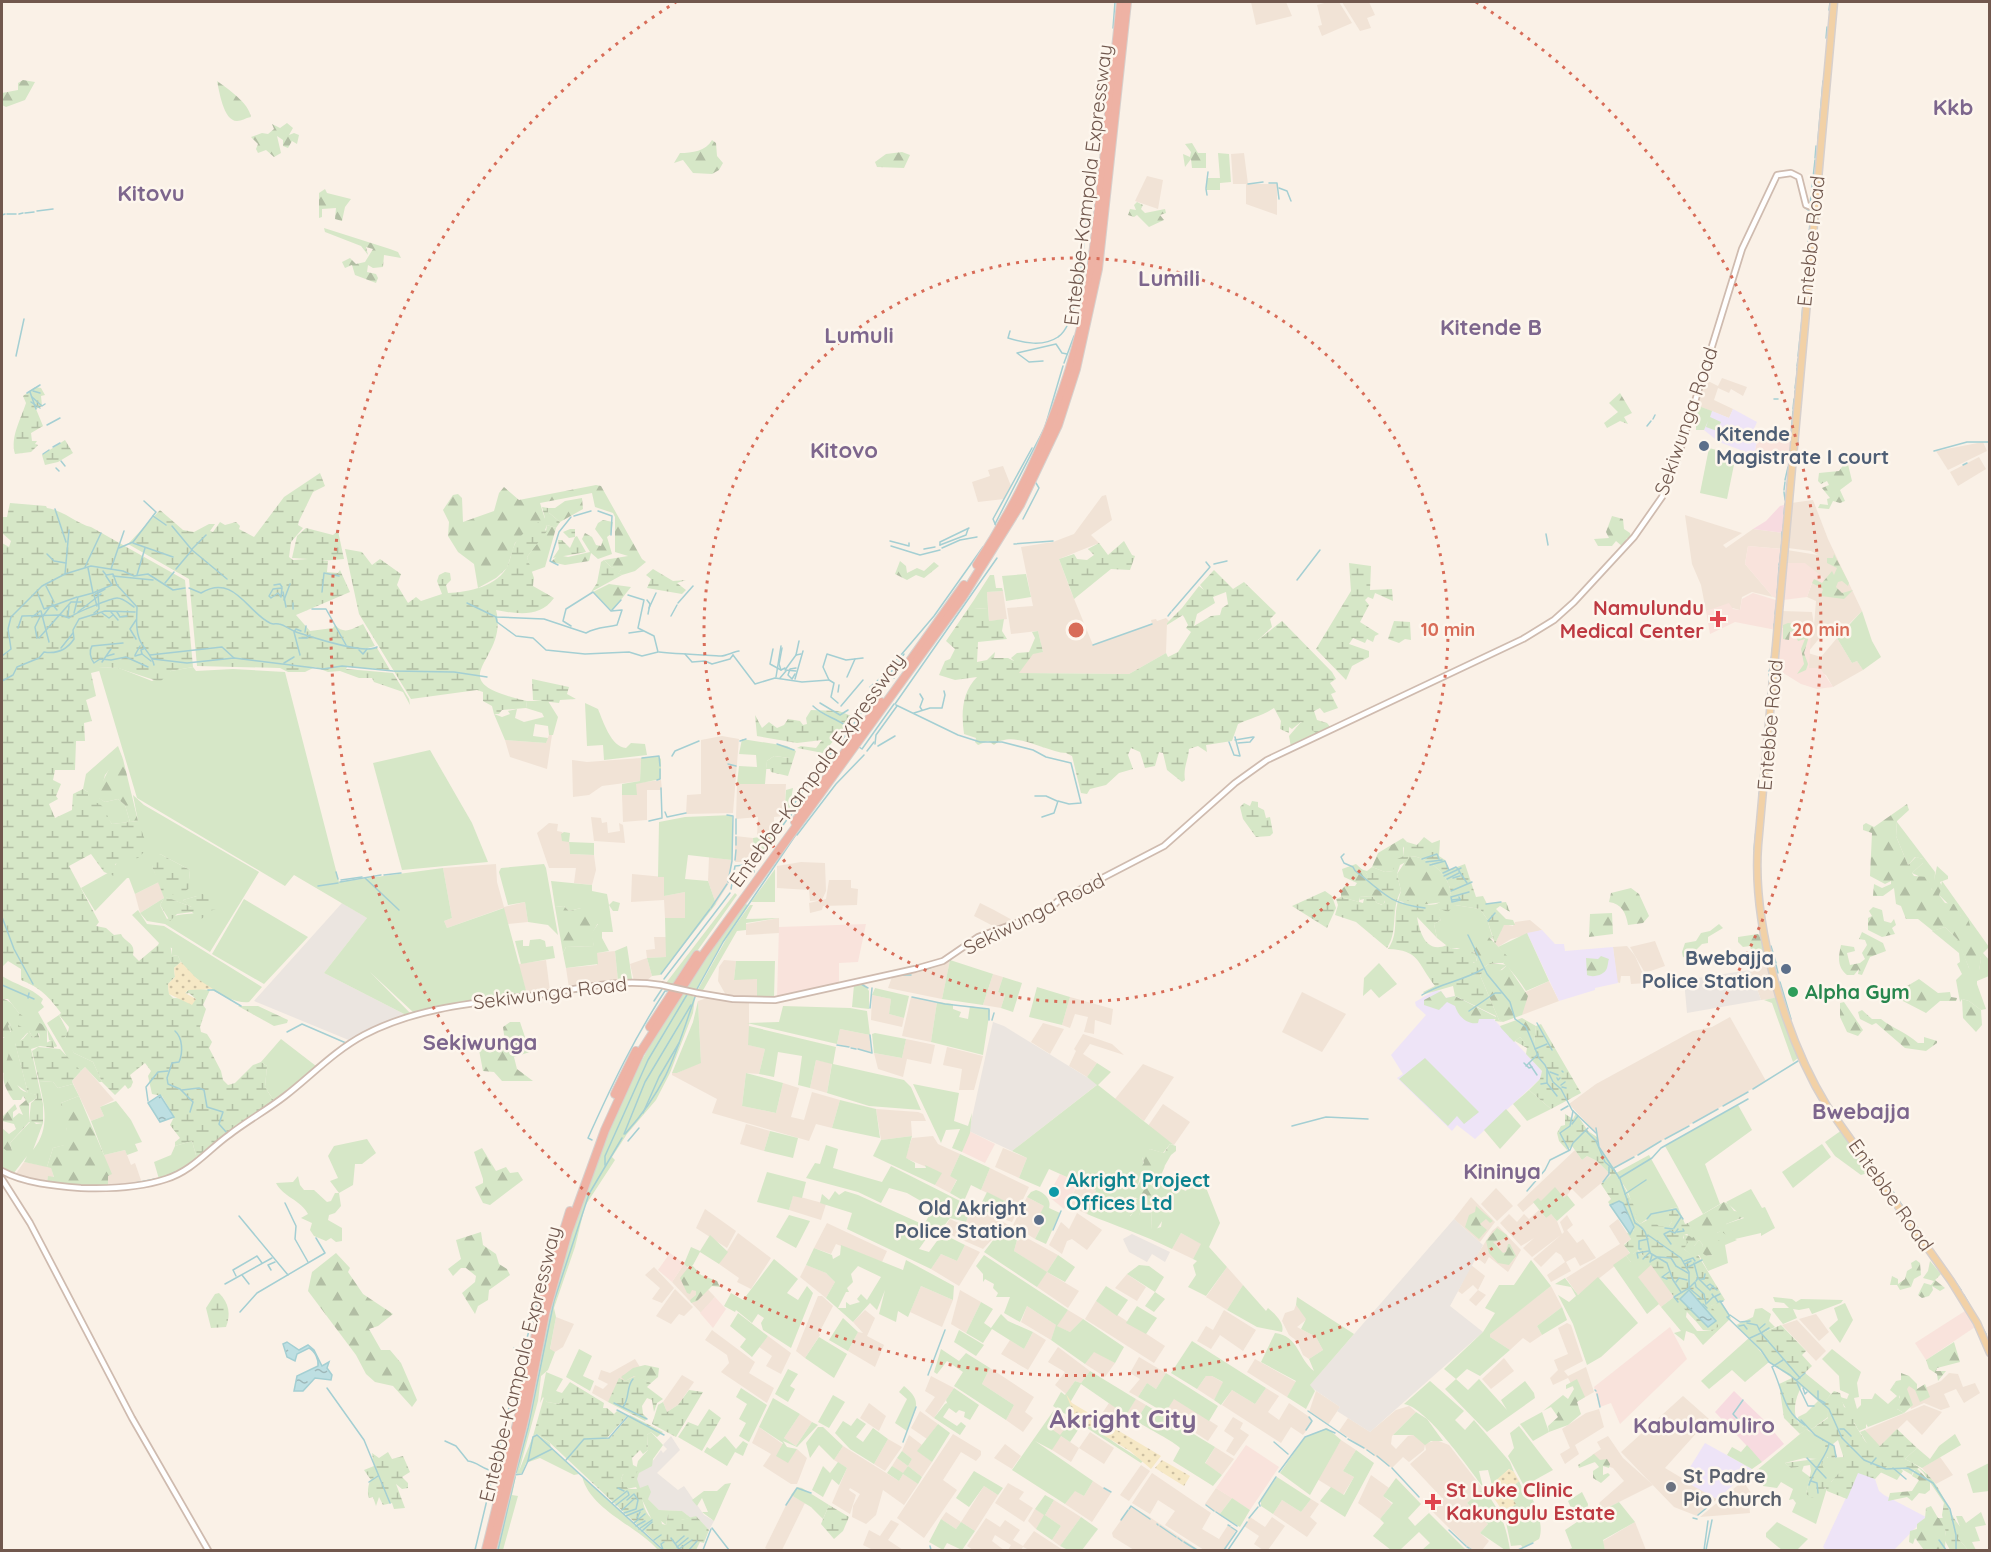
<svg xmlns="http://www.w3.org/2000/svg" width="1991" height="1552" font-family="Quicksand,sans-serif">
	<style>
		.residential { fill: #f1e3d6 }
		.commercial { fill: #f9e3dc }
		.industrial { fill: #ebe5e0 }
		.education { fill: #eee4f7 }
		.medical { fill: #f7dbe0 }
		.green { fill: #d6e7c7; fill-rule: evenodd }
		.forest { fill: url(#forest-firs) }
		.wetland { fill: url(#wetland-marsh); fill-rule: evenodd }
		.sand { fill: url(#sand-dots) }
		.water { fill: url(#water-ripples); stroke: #a4cfd3; stroke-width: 1.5 }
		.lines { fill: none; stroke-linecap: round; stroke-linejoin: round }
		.stream { stroke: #a4cfd3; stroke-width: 1.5 }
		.secondary-casing { stroke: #cfbbaf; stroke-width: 8 }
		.primary-casing { stroke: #d7d0cd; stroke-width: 9 }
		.motorway-casing { stroke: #d7d0cd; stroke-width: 10 }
		.secondary { stroke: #fff; stroke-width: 4.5 }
		.primary { stroke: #f2d1a6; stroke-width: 6 }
		.motorway { stroke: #eeb2a4; stroke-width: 8 }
		.secondary-bridge-casing { stroke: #cfbbaf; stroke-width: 8; stroke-linecap: butt }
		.secondary-bridge { stroke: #fff; stroke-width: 4.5 }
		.ring { fill: none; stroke: #d86c58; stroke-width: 3; stroke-dasharray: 3 6 }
		.service-dot { fill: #5c6f8a; stroke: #fdf6ed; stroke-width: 2 }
		.health-dot { fill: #e0444e; stroke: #fdf6ed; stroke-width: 2 }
		.leisure-dot { fill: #2e9e5b; stroke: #fdf6ed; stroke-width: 2 }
		.culture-dot { fill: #0f9aa8; stroke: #fdf6ed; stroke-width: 2 }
		.worship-dot { fill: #6b7280; stroke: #fdf6ed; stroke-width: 2 }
		.labels { text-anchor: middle; stroke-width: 5; stroke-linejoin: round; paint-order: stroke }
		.street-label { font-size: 20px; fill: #71584e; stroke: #fdf6ed }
		.service-label { font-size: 20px; font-weight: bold; fill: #4e5e75; stroke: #fdf6ed; text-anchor: end }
		.health-label { font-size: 20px; font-weight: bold; fill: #be3a42; stroke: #fdf6ed; text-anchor: end }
		.leisure-label { font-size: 20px; font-weight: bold; fill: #27864d; stroke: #fdf6ed; text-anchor: start }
		.culture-label { font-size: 20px; font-weight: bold; fill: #0d838f; stroke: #fdf6ed; text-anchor: start }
		.worship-label { font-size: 20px; font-weight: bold; fill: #5b616d; stroke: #fdf6ed; text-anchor: start }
		.quarter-label { font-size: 22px; font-weight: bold; fill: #7d668d; stroke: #fdf6ed }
		.district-label { font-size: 26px; font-weight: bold; fill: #7d668d; stroke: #fdf6ed }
		.centre { fill: #d86c58; stroke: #fdf6ed; stroke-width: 3 }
		.ring-label { font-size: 18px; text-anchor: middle; font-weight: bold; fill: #d86c58; stroke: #fdf6ed; stroke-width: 5; stroke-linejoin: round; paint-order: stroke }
	</style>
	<defs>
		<pattern id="forest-firs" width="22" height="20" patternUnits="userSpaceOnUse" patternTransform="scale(1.5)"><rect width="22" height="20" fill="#d6e7c7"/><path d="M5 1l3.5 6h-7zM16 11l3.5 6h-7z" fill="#b2bea4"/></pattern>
		<pattern id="wetland-marsh" width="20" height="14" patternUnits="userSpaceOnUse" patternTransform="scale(1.5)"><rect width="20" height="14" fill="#d6e7c7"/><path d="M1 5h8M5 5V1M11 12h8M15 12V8" fill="none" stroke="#b2bea4"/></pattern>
		<pattern id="sand-dots" width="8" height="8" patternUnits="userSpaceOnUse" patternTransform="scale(1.5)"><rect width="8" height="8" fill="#f6e8c5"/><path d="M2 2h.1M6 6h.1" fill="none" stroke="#ccbfa2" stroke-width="1.8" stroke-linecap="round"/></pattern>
		<pattern id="water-ripples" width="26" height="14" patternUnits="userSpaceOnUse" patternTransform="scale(1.5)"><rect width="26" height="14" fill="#bddfe2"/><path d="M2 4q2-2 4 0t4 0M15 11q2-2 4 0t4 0" fill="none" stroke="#9eb8b9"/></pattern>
	</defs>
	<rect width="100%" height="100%" fill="#faf1e7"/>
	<g class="residential">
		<polygon points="1251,2 1286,2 1292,16 1256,25"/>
		<polygon points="1328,2 1339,2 1352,23 1322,36 1318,26 1322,25 1317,5"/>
		<polygon points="1342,2 1369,2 1375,15 1367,18 1371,28 1360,31"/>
		<polygon points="1244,153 1248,184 1277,184 1277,215 1246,204 1246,184 1233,184 1231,154"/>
		<polygon points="1147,176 1163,180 1158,209 1135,201"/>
		<polygon points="1722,378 1747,387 1743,396 1731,389 1729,393 1718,388 1714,400 1733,409 1729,418 1696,405 1704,379 1718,386"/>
		<polygon points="1983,442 1987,451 1948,470 1936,451"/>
		<polygon points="1979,457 1986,469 1958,486 1950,472"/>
		<polygon points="1003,466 1011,486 1004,499 978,502 972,482 990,476 988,470"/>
		<polygon points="1106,495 1112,520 1091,535 1099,543 1059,559 1070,589 1093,645 1152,624 1151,620 1156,619 1157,621 1166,618 1169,621 1167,623 1166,653 1129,674 1018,673 1033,653 1043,652 1038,631 1011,634 1007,608 1033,606 1021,547 1053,542 1074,534 1102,496"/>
		<polygon points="1813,500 1828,539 1862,611 1842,631 1831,624 1808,652 1810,632 1780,628 1782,611 1812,612 1814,625 1816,601 1807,597 1812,583 1786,563 1787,550 1818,555 1811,551 1788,548 1791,503"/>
		<polygon points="1685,515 1742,533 1723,545 1726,548 1753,529 1785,533 1783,549 1748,546 1745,564 1773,597 1752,592 1742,597 1740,610 1725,606 1706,611 1701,585 1692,564"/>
		<polygon points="1003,591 1007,619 989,621 987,592"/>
		<polygon points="1837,638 1852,663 1857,661 1863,670 1833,687 1826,675 1809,668 1808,653 1821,657"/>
		<polygon points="549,735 552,735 547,769 510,757 505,740 546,743"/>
		<polygon points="722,736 739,739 733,813 686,814 687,795 701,794 701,740"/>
		<polygon points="641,758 640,781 602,786 589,795 573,797 572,760 587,762"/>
		<polygon points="661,780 662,790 647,790 647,820 623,822 622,795 636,795 636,783"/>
		<polygon points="737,784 786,784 784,816 774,817 774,831 769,837 757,836 758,817 736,819"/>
		<polygon points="591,817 601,818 602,823 607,822 608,833 620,831 619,823 623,825 625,843 594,841"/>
		<polygon points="549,823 558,824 557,831 562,832 569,842 570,854 594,855 596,870 592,885 574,883 576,868 549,868 537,833"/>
		<polygon points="735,836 753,838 754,862 735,862"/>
		<polygon points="709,857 732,860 729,883 716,904 708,881"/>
		<polygon points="801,862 825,863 826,891 822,900 810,901 809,890 777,888 777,866"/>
		<polygon points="496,864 497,882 504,907 525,902 528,922 508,924 503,908 447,928 444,921 452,918 443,868"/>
		<polygon points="632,874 664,877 664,896 685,892 685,918 665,918 664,900 631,902"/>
		<polygon points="829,880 851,880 851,888 858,889 857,905 823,906 822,910 810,913 809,903 826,899"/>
		<polygon points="159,882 164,898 140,913 135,894"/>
		<polygon points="980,903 994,910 1014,921 995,927 974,916"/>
		<polygon points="779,918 779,933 746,935 746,924"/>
		<polygon points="1530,920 1542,930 1511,939 1498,947 1495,944 1504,924 1513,926 1515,922"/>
		<polygon points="654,937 667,937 666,957 647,958 652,976 646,981 634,981 630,964 647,958 646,950 655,949"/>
		<polygon points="1655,941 1665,966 1645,973 1630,947"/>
		<polygon points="1627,946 1635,956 1647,983 1631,984 1630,976 1621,976 1620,983 1617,982 1613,947"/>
		<polygon points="615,951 618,981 569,988 566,968 597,965 596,953"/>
		<polygon points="546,960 550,991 527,994 518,964"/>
		<polygon points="724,960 736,961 734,979 757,979 757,998 727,997 718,981 719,967"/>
		<polygon points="950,960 942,999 888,988 892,977"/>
		<polygon points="1764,962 1768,963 1776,998 1761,1000 1750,970"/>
		<polygon points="993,974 1003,977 998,992 1005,995 1001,1008 983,1005"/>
		<polygon points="1549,981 1559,1001 1522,1015 1517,996"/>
		<polygon points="1302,992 1346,1014 1322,1052 1282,1032"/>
		<polygon points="872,995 891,999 889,1014 904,1018 902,1027 871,1020"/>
		<polygon points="911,997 937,1002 931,1042 902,1036"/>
		<polygon points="1070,997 1113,1009 1111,1025 1095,1020 1094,1034 1084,1032 1088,1017 1075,1014 1070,1028 1062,1025"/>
		<polygon points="707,998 749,1002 749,1045 765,1049 759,1074 746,1073 742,1106 776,1113 783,1083 799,1088 791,1117 804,1120 812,1092 840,1100 832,1128 816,1124 809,1141 712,1113 717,1099 672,1075 672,1073 677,1073 701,1062 698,1001"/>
		<polygon points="1730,1017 1766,1081 1614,1168 1599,1147 1596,1133 1569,1104 1596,1084 1693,1031 1712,1027"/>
		<polygon points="1043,1023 1064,1029 1050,1054 1031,1042"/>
		<polygon points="840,1029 870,1035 871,1052 837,1044"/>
		<polygon points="1083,1034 1112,1044 1124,1055 1090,1044 1083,1054 1097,1063 1087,1077 1069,1066 1076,1051 1074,1049"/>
		<polygon points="906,1039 935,1045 931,1064 907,1059 903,1077 878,1069 874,1053 902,1058"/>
		<polygon points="947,1047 983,1056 974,1090 959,1090 962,1069 943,1065"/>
		<polygon points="816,1060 832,1063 827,1093 810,1088"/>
		<polygon points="1143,1064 1174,1077 1144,1121 1115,1099"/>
		<polygon points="85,1067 114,1100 100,1107 104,1116 91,1121 72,1081"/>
		<polygon points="1163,1104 1190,1122 1174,1145 1148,1126"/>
		<polygon points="876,1109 918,1112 923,1114 926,1121 911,1121 912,1136 881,1140"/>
		<polygon points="746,1124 770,1131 764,1151 740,1144"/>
		<polygon points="933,1136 938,1144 960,1154 950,1176 957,1179 950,1193 935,1185 941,1173 905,1158 912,1138"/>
		<polygon points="1003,1148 1027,1158 1019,1178 995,1167"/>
		<polygon points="125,1150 131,1165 135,1163 142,1183 108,1187 104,1155"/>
		<polygon points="1575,1150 1582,1160 1587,1156 1597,1161 1611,1175 1582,1199 1572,1189 1564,1199 1540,1202 1538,1199 1523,1212 1517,1205"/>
		<polygon points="24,1162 51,1167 54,1178 48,1177 47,1182 15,1175"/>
		<polygon points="990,1168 1029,1187 1012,1222 1003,1219 1009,1203 981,1190"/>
		<polygon points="1079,1182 1096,1190 1087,1214 1067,1205"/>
		<polygon points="1496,1188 1513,1206 1497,1221 1481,1204"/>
		<polygon points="793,1195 826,1204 821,1220 789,1210"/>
		<polygon points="1027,1197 1044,1206 1045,1219 1035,1239 1013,1225"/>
		<polygon points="1471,1197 1495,1222 1480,1242 1454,1219"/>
		<polygon points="972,1207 1009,1225 1000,1231 983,1249 942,1231 950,1219 967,1227 966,1222"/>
		<polygon points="705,1209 736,1231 727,1248 696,1228"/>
		<polygon points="1539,1210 1546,1218 1550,1213 1557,1221 1562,1234 1564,1232 1560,1222 1567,1215 1573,1225 1567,1230 1577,1243 1583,1239 1596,1258 1580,1266 1575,1257 1566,1262 1571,1271 1551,1282 1547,1275 1565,1262 1561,1255 1556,1252 1541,1267 1533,1259 1561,1235 1532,1257 1523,1248 1534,1238 1521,1246 1500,1223 1509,1214 1517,1222 1524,1214 1529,1219"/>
		<polygon points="1077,1213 1102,1230 1087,1250 1072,1239 1067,1241 1062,1254 1049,1245 1061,1222 1069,1229"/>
		<polygon points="1618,1219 1631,1239 1624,1244 1630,1254 1578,1295 1566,1278 1620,1244 1609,1226"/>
		<polygon points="827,1223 887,1251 882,1262 836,1244 831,1254 814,1248"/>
		<polygon points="1498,1226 1521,1250 1508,1272 1489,1257 1485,1264 1476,1257 1492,1231"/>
		<polygon points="738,1233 771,1258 751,1289 737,1282 739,1278 719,1264"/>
		<polygon points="1181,1233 1202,1244 1193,1259 1172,1249"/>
		<polygon points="1027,1238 1058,1255 1047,1272 1079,1291 1068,1308 1037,1287 1046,1272 1014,1251 1017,1240"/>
		<polygon points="965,1245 980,1252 959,1286 931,1269 941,1254 957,1261"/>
		<polygon points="684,1264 715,1297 701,1313 672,1282"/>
		<polygon points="1652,1264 1674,1297 1661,1307 1637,1276"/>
		<polygon points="806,1265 826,1273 835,1282 826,1298 800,1277"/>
		<polygon points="1471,1265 1485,1276 1478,1290 1486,1295 1476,1306 1469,1300 1478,1290 1473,1285 1462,1294 1458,1291"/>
		<polygon points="654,1267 674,1288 662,1303 652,1299 660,1288 645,1275"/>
		<polygon points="1227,1267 1243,1285 1227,1310 1206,1297"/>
		<polygon points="1127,1274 1146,1287 1137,1301 1115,1288"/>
		<polygon points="921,1286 953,1300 942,1327 910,1312"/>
		<polygon points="1551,1286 1562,1307 1537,1326 1542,1335 1530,1343 1523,1338 1510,1350 1490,1337 1490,1333"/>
		<polygon points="675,1289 693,1307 684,1316 679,1314 671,1324 656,1316"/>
		<polygon points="960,1290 981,1302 966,1333 951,1324"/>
		<polygon points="818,1296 822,1296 833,1306 819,1333 820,1335 805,1358 796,1351"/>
		<polygon points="1096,1301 1165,1346 1154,1363 1085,1319"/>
		<polygon points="1296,1305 1307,1319 1297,1327 1316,1337 1323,1350 1309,1359 1303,1355 1297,1341 1289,1335 1282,1321 1285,1313 1294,1310"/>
		<polygon points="1027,1306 1056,1325 1068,1310 1083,1319 1070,1332 1056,1326 1051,1340 1021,1322"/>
		<polygon points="865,1310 875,1318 867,1336 884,1345 875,1367 848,1351 858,1332 863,1333 853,1322"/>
		<polygon points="1224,1310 1256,1330 1243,1351 1220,1335 1211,1349 1197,1341 1206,1326 1213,1330"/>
		<polygon points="1816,1314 1829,1332 1819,1341 1799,1319"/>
		<polygon points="556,1317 574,1324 563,1347 555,1352 550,1350"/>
		<polygon points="1797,1320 1826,1351 1816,1361 1782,1325"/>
		<polygon points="1567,1323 1571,1325 1583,1361 1564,1371 1568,1376 1586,1367 1594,1392 1580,1400 1568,1378 1553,1385 1550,1378 1558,1370 1554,1360 1568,1354 1558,1328"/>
		<polygon points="712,1330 755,1362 749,1373 774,1388 767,1403 721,1372 729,1363 727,1355 705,1340"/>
		<polygon points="1033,1332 1046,1340 1028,1370 1001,1354 1010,1340 1024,1349"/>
		<polygon points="768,1336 791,1353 781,1374 766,1366 772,1356 759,1347"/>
		<polygon points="1058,1347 1090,1371 1081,1383 1075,1381 1066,1394 1055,1385 1065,1372 1048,1362"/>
		<polygon points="1094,1351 1115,1363 1105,1377 1085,1364"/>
		<polygon points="1139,1357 1166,1373 1156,1389 1147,1383 1138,1397 1129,1392 1140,1379 1130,1373"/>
		<polygon points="1504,1358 1514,1371 1491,1389 1482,1379"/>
		<polygon points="635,1359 643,1372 616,1388 608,1402 592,1393 595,1385 603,1389 608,1384 598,1379 601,1370 610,1373"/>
		<polygon points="1255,1359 1296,1382 1287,1397 1247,1372"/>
		<polygon points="990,1368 1034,1397 1025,1412 1033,1418 1023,1432 1006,1420 1014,1405 982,1384"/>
		<polygon points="1949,1373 1958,1374 1963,1387 1975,1383 1980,1393 1964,1403 1956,1389 1944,1394 1950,1407 1941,1410 1924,1403 1911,1409 1904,1388 1915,1383 1918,1391 1941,1381"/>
		<polygon points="682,1375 694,1382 678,1405 667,1412 663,1402"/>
		<polygon points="931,1376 954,1388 934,1418 925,1411 935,1397 925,1391"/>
		<polygon points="1206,1376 1212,1376 1224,1383 1214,1400 1197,1389"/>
		<polygon points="1266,1388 1279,1396 1268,1412 1279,1420 1289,1403 1311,1418 1312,1423 1303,1435 1291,1427 1281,1443 1222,1405 1232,1390 1255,1404"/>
		<polygon points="1316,1391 1340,1407 1328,1425 1309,1412"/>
		<polygon points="1683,1396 1709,1419 1665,1468 1717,1499 1697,1516 1674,1507 1621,1452"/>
		<polygon points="1174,1398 1218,1426 1208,1441 1165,1413"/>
		<polygon points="1136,1399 1146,1405 1136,1421 1126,1415 1119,1430 1099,1418 1109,1403 1126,1414"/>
		<polygon points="869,1403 886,1416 879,1431 860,1418"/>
		<polygon points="1924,1405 1942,1412 1922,1435 1907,1420 1879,1447 1865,1430"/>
		<polygon points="1409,1406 1416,1412 1392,1436 1391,1444 1396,1449 1408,1436 1413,1435 1425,1444 1436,1440 1449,1445 1483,1489 1467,1503 1488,1524 1480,1533 1489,1541 1482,1550 1470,1549 1433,1512 1444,1500 1410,1464 1426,1450 1425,1445 1424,1450 1409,1462 1403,1457 1392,1468 1339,1431 1348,1418 1370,1432 1396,1410"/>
		<polygon points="1599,1409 1604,1427 1575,1445 1579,1454 1565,1464 1560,1454 1570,1448 1562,1429 1586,1413"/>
		<polygon points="920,1411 938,1424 927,1439 911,1428"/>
		<polygon points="800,1414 812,1422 796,1446 784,1438"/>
		<polygon points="1063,1415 1071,1421 1061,1436 1079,1448 1090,1432 1114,1448 1104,1464 1079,1448 1071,1462 1052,1450 1057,1439 1052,1430"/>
		<polygon points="1233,1417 1243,1423 1240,1429 1249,1435 1234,1456 1226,1451 1234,1438 1224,1431"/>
		<polygon points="759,1427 794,1452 797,1449 807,1458 797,1484 791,1484 763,1466 771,1454 752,1443"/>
		<polygon points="953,1434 981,1451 981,1455 976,1461 961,1452 943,1480 957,1490 924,1538 897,1518"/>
		<polygon points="909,1435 922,1445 918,1451 932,1462 922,1477 908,1466 903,1474 918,1484 904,1505 883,1490 876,1515 866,1524 852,1517 853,1506 860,1494 850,1488 849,1490 856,1495 850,1514 832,1503 847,1468 834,1460 843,1446 899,1481 903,1474 892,1466 897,1458 908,1466 912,1459 902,1451"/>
		<polygon points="1608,1436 1623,1458 1653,1485 1605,1509 1599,1503 1624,1481 1613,1468 1594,1462 1592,1455 1601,1449 1597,1442"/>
		<polygon points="888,1439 902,1447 885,1471 874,1464"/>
		<polygon points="1341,1440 1356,1450 1343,1471 1354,1477 1343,1495 1317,1479"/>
		<polygon points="1005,1444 1021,1456 1012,1469 994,1458"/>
		<polygon points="1215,1447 1234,1459 1222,1475 1205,1464"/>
		<polygon points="1940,1457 1953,1475 1936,1484 1922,1468"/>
		<polygon points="1141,1465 1150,1471 1129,1501 1120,1495"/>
		<polygon points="1152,1473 1211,1513 1202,1529 1219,1539 1228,1525 1236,1530 1224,1550 1204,1550 1165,1525 1175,1511 1158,1500 1150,1514 1132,1503"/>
		<polygon points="1371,1475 1389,1488 1383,1496 1392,1504 1380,1519 1358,1503"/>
		<polygon points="1093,1481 1111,1493 1092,1522 1065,1504 1075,1490 1084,1496"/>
		<polygon points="1743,1481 1755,1499 1749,1504 1750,1513 1700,1517"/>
		<polygon points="1008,1483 1024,1492 1019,1499 1033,1508 1024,1522 995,1503"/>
		<polygon points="984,1486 998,1495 975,1531 961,1522 956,1529 941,1519 946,1512 961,1522"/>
		<polygon points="1216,1488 1232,1498 1219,1515 1205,1504"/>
		<polygon points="791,1495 805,1503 782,1550 769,1550 765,1548"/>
		<polygon points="1311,1499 1319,1504 1310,1517 1317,1523 1307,1537 1273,1514 1282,1500 1301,1512"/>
		<polygon points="1054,1500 1081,1517 1060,1546 1052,1540 1061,1526 1045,1515 1036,1529 1028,1521 1035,1509 1045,1515"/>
		<polygon points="1131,1506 1148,1516 1199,1550 1134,1550 1113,1537 1112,1533"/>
		<polygon points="1250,1517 1265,1527 1272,1517 1285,1526 1268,1550 1263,1550 1254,1544 1259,1536 1244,1526"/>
		<polygon points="986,1518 1000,1527 1005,1520 1020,1530 1013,1540 1023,1546 1034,1531 1063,1550 1029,1550 1023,1547 1021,1550 1008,1550 1011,1545 995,1535 992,1541 1004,1550 973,1550 967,1546"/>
		<polygon points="891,1520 899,1524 888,1540 903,1550 873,1550 863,1545 869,1530 880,1536"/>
		<polygon points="1635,1522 1646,1550 1605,1550 1603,1541"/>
	</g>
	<g class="commercial">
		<polygon points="1792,436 1790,463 1754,455 1757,441 1765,441 1765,437"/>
		<polygon points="1748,546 1783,549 1779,599 1773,597 1745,564"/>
		<polygon points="1786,563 1805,563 1824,578 1822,587 1812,583 1807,597 1783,600"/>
		<polygon points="1753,593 1779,601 1776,630 1735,622 1710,634 1706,611 1729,603 1733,609 1740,610 1742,599"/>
		<polygon points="1780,628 1811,631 1809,668 1820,668 1833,687 1817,689 1801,684 1777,669"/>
		<polygon points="866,924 858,962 839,963 839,984 777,998 779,927"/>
		<polygon points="969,1131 995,1144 985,1163 962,1152"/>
		<polygon points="1060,1174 1079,1182 1064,1209 1048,1196"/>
		<polygon points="670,1253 684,1264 672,1282 658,1270"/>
		<polygon points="715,1297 726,1309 713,1328 700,1313"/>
		<polygon points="1965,1311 1975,1327 1926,1360 1915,1343"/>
		<polygon points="1670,1327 1687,1359 1620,1424 1611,1403 1600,1407 1594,1387"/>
		<polygon points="1246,1445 1279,1467 1250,1510 1216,1488"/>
	</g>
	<g class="industrial">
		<polygon points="342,903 367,918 324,973 408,1016 351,1041 254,1001"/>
		<polygon points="1750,970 1761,1000 1687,1013 1684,980"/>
		<polygon points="993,1022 1004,1026 1098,1084 1012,1151 969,1131"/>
		<polygon points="1454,1219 1483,1245 1450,1306 1483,1332 1370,1432 1337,1411 1340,1407 1309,1386"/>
		<polygon points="1132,1234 1170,1252 1165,1262 1152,1254 1147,1262 1129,1252 1123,1239"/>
		<polygon points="671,1436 680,1450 657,1473 678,1490 684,1486 704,1515 714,1521 709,1530 696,1516 691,1518 682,1511 659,1510 648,1499 648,1486 640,1489 636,1479 639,1473 649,1466 661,1450 663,1453 667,1449 663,1445"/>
	</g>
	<g class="education">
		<polygon points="1733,409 1757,422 1750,438 1757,441 1754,455 1719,442 1704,430 1712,411 1729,418"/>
		<polygon points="1542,930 1555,944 1564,944 1565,951 1613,947 1618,983 1595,988 1595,990 1559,1001 1527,933"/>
		<polygon points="1436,990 1441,991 1446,998 1455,996 1488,1013 1542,1071 1540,1079 1475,1139 1457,1125 1452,1131 1397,1078 1403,1074 1391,1055 1426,1015 1416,1006 1415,1002"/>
		<polygon points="1705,1443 1752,1469 1717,1499 1682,1480"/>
		<polygon points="1858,1472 1875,1479 1879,1491 1884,1495 1926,1517 1894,1550 1826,1550 1823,1547"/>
	</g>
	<g class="medical">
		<polygon points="1788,504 1785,533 1753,529 1766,521 1780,506"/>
		<polygon points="1734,1391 1765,1421 1784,1444 1762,1462 1715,1412"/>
	</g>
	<g class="green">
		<polygon points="1218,153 1229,154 1231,182 1220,183 1220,190 1206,190 1207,178 1220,178"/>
		<polygon points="1696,405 1712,411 1710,417 1721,422 1717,431 1706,427 1708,421 1704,430 1696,430 1696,426 1691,424"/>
		<polygon points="1709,448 1736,455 1727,499 1700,493"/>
		<polygon points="1026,574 1031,597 1006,601 1002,576"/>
		<polygon points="990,575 994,575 996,588 1002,588 1003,591 987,592 988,608 974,609 974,600"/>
		<polygon points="1862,611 1872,641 1881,657 1863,670 1857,661 1852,663 1837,638"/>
		<polygon points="98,667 119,668 152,681 171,671 193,667 196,671 233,669 285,672 339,882 443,868 452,918 444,921 447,928 504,908 527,994 482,999 414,1013 370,972 412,1015 408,1016 324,973 367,918 294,875 285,886 137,798"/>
		<polygon points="527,701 548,701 558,717 553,735 549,735 548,726 535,724 533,736 548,738 546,743 505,740 494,714 502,717 510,714 508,711 517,709 515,718 524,722 544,717 542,713 526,708"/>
		<path d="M585,703L598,709C603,721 611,747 626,748L631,743L645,744L647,755L604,760L603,745L587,746Z"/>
		<polygon points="1301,722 1323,732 1291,747 1289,736"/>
		<polygon points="742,739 787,746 790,758 774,756 767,761 765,784 737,784 739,766 757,767 756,755 739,754"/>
		<polygon points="118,746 123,759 119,757 105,775 99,798 105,802 118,799 125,805 130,822 112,824 106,816 88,802 88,792 83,789 86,774"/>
		<polygon points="430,750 472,823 488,862 402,870 373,763"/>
		<polygon points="658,756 661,759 661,779 636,784 637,795 622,795 622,784 640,781 641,758"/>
		<polygon points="793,788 788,817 754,862 753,838 772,835 784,817 786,790"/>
		<path d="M133,795L144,805L259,872L210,952L165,924L147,921L140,913L164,898L160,905L167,919C182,911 197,916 211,909L197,896L183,900L195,908L165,897L167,893L189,880L190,870L160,854L152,866L159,882L135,894L129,878H127L95,911L81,888L113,870L138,821Z"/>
		<polygon points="732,815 732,860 688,855 685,879 708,881 716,904 660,975 652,976 647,958 666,957 665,918 685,918 685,892 664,896 664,877 658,877 659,822 685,817"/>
		<polygon points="1897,822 1935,872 1934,890 1930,888 1929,881 1912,873 1923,863 1923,859 1915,857 1908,865 1896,836"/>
		<polygon points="564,832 570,833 569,842 594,843 594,855 570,854 569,842 562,841 561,834"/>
		<polygon points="544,864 546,868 558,935 548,925 528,922 525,902 508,905 499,872 501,868"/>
		<polygon points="775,869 775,902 751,902"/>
		<polygon points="551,881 592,885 592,891 607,894 609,905 613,901 620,903 618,911 613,911 609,905 613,932 602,932 602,938 609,951 597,953 598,964 566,968 563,953 566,947 594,946 591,934 598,924 589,923 581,908 569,911 564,906 555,907"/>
		<polygon points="1942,881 1989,947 1983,953 1989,960 1989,976 1977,981 1977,984 1986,1009 1981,1010 1969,1001 1962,999 1960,1002 1956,980 1962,974 1957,964 1960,962 1959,953 1932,931 1945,927 1958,940 1969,968 1979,970 1981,959 1961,916 1939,895"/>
		<polygon points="735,893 737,895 673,985 666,983"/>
		<polygon points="244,899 308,937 264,984 212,954"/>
		<polygon points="743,903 748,905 718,950 696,990 683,987"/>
		<polygon points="750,905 753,905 746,919 779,918 746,923 746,930 737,931 702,992 697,991 729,934"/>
		<polygon points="1455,905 1480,909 1487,919 1493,939 1488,937 1473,953 1457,948 1451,949 1437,938 1434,924 1441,920 1437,914 1440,909"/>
		<path d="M138,910L147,924L164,926L262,987L249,1002C228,1005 186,976 178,956L172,955V948L158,945L159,943L132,915Z"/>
		<path d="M1527,933L1549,981L1526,991C1521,983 1511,969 1503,963L1507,957L1498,947Z"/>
		<polygon points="540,939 545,941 546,947 553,946 555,958 521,964 515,941 523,940 523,946 529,946 530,940"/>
		<polygon points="627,946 632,979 618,981 615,951"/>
		<polygon points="950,960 993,974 983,1005 942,999"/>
		<polygon points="736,961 775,961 774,998 757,998 757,979 734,980"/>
		<polygon points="1379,963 1397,984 1379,998 1371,989 1363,996 1364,978"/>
		<path d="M2,976C16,985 30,987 43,999L41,1003L44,1007L38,1012L57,1046L56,1047L52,1046V1041L49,1040L47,1028L22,1017L8,999H2Z"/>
		<polygon points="1003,977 1022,983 1013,1012 1001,1008 1005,995 998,992"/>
		<polygon points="864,984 869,991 869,1009 852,1007 854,985"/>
		<polygon points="1037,987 1070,997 1062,1025 1029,1017"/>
		<polygon points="875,988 909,996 904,1018 889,1014 891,999 872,995"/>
		<path d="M680,992L695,997L693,1013L670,1073L656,1100L627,1134L612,1157L615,1160L585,1206L575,1247L554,1308L556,1317L550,1349L555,1352L548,1370L541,1376L538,1401L519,1471L533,1436L537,1434L550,1443L551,1448L579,1474L574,1475L540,1458L526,1463L522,1473L517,1474L516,1471L513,1473C537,1364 558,1251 600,1146C622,1093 652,1042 680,992Z"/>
		<polygon points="1778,997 1798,1058 1793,1062 1772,1003 1764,1000"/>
		<polygon points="698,1001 701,1063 677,1073 672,1073 693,1022"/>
		<polygon points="937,1002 953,1004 953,1009 961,1012 959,1017 968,1019 970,1006 990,1010 983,1055 931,1042"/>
		<polygon points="783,1006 850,1008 867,1011 870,1035 840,1029 837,1044 747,1023 779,1022"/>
		<polygon points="59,1015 68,1032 62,1038 66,1036 74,1053 93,1062 102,1082 99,1082 85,1067 81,1071 70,1062 47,1023"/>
		<polygon points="10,1023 28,1093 9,1079 9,1066 16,1055 2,1075 2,1038 4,1038 6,1032 11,1032 8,1026"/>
		<polygon points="749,1026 836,1047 833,1064 904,1080 911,1087 921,1110 869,1106 827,1093 832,1064 816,1060 810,1088 798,1085 802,1056 778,1052 774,1077 759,1074 765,1049 748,1045"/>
		<polygon points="875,1033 906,1039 902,1058 874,1053 872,1034"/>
		<polygon points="281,1039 316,1066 274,1101 265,1087 267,1066 261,1062"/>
		<polygon points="1425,1058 1479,1112 1464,1124 1457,1116 1448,1126 1399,1079"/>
		<path d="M1097,1063L1111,1072L1098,1085L1174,1145L1170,1144L1163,1153L1150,1149L1142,1157L1144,1164C1140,1170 1138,1189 1135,1199L1139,1198L1141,1203L1130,1216L1138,1217L1140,1213L1151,1209L1152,1230L1161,1227L1165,1204L1150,1182L1145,1180L1165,1166L1159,1180L1186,1191L1190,1183L1203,1180L1220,1223L1209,1247L1227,1267L1206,1296L1188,1287L1196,1275L1193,1265L1197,1261L1193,1259L1201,1244L1181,1233L1172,1249C1144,1235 1116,1226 1087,1214L1096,1190L1049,1169L1040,1187L1019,1178L1027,1158L1012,1151L1097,1085L1087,1077Z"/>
		<polygon points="746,1073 783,1083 776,1113 742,1106"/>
		<path d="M39,1081L53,1082L58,1088L73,1084L79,1096L61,1103L67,1130L63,1137L65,1145L53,1148L47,1167L24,1162L27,1156L13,1174L2,1169V1147L12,1151L10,1143L32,1120L36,1124L43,1123L33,1150C51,1128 44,1105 39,1081Z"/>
		<polygon points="913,1084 959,1093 954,1121 968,1126 972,1113 970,1133 962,1152 952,1148 960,1129 946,1130 941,1143"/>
		<polygon points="1529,1090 1551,1109 1527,1121 1513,1104"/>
		<polygon points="840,1100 876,1109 880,1138 832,1128"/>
		<polygon points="116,1101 131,1120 142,1142 135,1144 138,1151 127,1155 125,1150 104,1155 91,1121 104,1116 100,1107"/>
		<polygon points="1738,1105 1752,1130 1705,1164 1720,1204 1703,1214 1665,1146"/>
		<polygon points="1506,1109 1521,1126 1500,1149 1484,1130"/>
		<polygon points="1842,1130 1871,1172 1861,1175 1835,1156 1825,1142"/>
		<polygon points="770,1131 798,1138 793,1158 764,1151"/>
		<polygon points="912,1136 906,1158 915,1163 915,1168 926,1168 925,1165 942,1173 935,1185 873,1156 881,1140"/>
		<polygon points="367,1139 376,1153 362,1164 355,1164 353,1185 339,1193 330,1181 338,1178 328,1156 334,1146"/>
		<polygon points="192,1141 197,1159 187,1168 159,1179 154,1162 171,1155 175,1146"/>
		<polygon points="1822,1144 1831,1157 1793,1188 1782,1172"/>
		<polygon points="826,1145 838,1149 833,1168 882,1182 891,1166 972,1207 966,1222 950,1218 941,1230 925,1223 933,1208 907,1193 889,1188 881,1203 858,1192 806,1178 815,1163 820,1164"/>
		<polygon points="960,1154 990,1168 981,1190 971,1185 964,1201 950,1193 957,1180 950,1176"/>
		<polygon points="1649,1155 1678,1207 1670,1209 1672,1222 1669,1226 1659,1226 1647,1219 1640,1224 1634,1218 1636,1215 1628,1192 1616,1173"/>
		<polygon points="767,1172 806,1182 802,1198 793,1196 789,1210 757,1202"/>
		<path d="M298,1176L300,1185L304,1190H314L327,1202L331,1201L335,1193H339L341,1206L335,1213L329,1215L328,1220L342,1228V1241L336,1242L331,1238L326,1241L314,1236L310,1230L312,1223L301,1218L308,1214C301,1200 283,1197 276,1183L293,1182Z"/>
		<polygon points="1555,1187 1564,1198 1567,1195 1575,1205 1557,1221 1551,1214 1546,1218 1533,1202 1538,1198 1541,1201"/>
		<polygon points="1751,1189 1762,1208 1765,1207 1775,1228 1761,1236 1761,1233 1735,1239 1737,1240 1725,1245 1728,1263 1708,1271 1699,1255 1693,1257 1694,1246 1699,1240 1703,1245 1701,1251 1706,1256 1713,1255 1717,1233 1727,1227 1726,1224 1744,1218 1726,1202"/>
		<path d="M1036,1190C1044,1192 1052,1200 1049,1208L1060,1213L1046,1244L1035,1239L1045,1219L1039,1216L1044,1206L1027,1197L1031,1192Z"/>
		<polygon points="835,1191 839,1195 845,1191 858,1195 933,1229 919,1249 929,1252 937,1241 946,1239 945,1235 965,1245 957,1261 941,1254 931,1269 847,1229 852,1213 820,1203 822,1194 829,1200"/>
		<polygon points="987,1192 1009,1203 1003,1219 979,1208"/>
		<polygon points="789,1215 810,1221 796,1248 776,1237"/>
		<polygon points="1012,1227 1027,1238 1017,1240 1014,1251 1047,1272 1058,1255 1075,1267 1065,1282 1047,1272 1037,1287 984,1252 994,1239"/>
		<polygon points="710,1235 728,1252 719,1264 700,1252 693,1265 687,1267 684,1264 691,1247 700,1251"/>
		<path d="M841,1245L903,1270L906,1260L954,1286L953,1300L921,1286L908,1317L898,1311L896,1322L879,1314L885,1290L877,1310L870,1303L853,1322L826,1298L835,1282L826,1273L806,1265L814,1248L832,1255L833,1259L840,1255ZM858,1266L881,1277L867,1300L861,1294L857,1299L860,1302L850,1305L846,1302V1308H838L846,1292H849L847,1288L853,1282L851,1274Z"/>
		<polygon points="1637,1250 1652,1264 1638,1277 1659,1304 1647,1314 1613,1265 1626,1256 1631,1262 1633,1254"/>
		<polygon points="984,1255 1068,1310 1057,1326 1070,1332 1083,1319 1124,1347 1115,1363 1094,1352 1085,1364 1051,1340 1056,1325 1027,1306 1020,1322 1004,1313 1010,1297 996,1297 998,1293 993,1288 994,1284 985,1279 983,1282 983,1274 976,1266"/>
		<polygon points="774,1259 798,1279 787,1293 798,1300 807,1286 813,1293 791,1348 763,1330 761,1323 764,1318 758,1314 752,1323 736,1310 735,1312 724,1306 731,1293 743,1300"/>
		<polygon points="1531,1260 1551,1286 1490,1334 1490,1337 1510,1350 1480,1376 1467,1369 1456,1379 1468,1390 1479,1379 1507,1410 1501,1400 1525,1381 1534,1393 1535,1398 1487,1432 1445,1389 1456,1379 1444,1369 1483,1332 1495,1313 1485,1308 1499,1285 1514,1285"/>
		<polygon points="1139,1265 1149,1266 1164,1277 1155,1292 1165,1299 1154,1312 1145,1306 1155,1292 1127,1274"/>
		<polygon points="1598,1277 1638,1323 1601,1357 1587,1365 1573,1324 1558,1295 1569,1302 1576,1296 1571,1287 1555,1284 1565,1278 1578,1295"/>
		<path d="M1243,1285L1266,1311L1268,1308C1275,1314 1285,1323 1282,1332L1257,1327L1227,1310Z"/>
		<polygon points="1106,1286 1128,1300 1117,1316 1096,1301"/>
		<path d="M1297,1297L1354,1334L1310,1385L1315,1391L1306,1409L1287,1397L1296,1381L1261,1362L1275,1333C1299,1336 1298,1359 1314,1371L1309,1359L1323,1350L1316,1337L1301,1329L1306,1319L1296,1305Z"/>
		<polygon points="1674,1297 1687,1310 1686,1317 1697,1331 1711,1331 1711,1306 1720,1301 1731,1318 1703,1345 1694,1334 1686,1331 1684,1341 1674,1333 1681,1331 1661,1307"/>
		<polygon points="1773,1297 1792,1299 1796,1302 1801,1299 1843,1300 1841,1303 1812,1314 1809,1308 1799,1310 1793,1309 1797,1318 1783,1324 1772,1310 1773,1308 1789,1308 1784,1303 1775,1302"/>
		<polygon points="981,1302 993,1309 984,1323 991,1328 1001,1314 1008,1321 1033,1332 1024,1349 992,1329 983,1343 966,1333"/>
		<polygon points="1845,1303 1853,1320 1840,1343 1829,1328 1838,1320 1834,1308"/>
		<polygon points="1137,1306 1157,1318 1146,1334 1126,1323"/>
		<polygon points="1562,1307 1567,1320 1542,1335 1537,1326"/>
		<polygon points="1762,1308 1771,1314 1769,1321 1775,1327 1750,1339 1769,1362 1745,1382 1732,1370 1709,1389 1701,1381 1749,1338 1736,1325 1753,1317 1755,1309"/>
		<polygon points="738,1313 768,1336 752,1357 740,1347 746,1339 730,1326"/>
		<polygon points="843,1318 858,1332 848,1351 829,1340"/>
		<polygon points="959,1330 984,1345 976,1356 954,1342"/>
		<polygon points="819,1337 847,1354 834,1378 805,1358"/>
		<polygon points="1192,1341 1266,1388 1255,1404 1232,1390 1221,1405 1214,1400 1223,1382 1212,1376 1206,1376 1197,1389 1171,1373"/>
		<polygon points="579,1349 592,1356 583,1376 594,1381 590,1391 566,1377"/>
		<polygon points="941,1349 959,1361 966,1353 990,1368 982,1384 1014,1405 1006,1420 954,1386 963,1372 947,1361 937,1374 934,1372"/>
		<polygon points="1832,1349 1861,1372 1857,1383 1859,1397 1854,1398 1857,1409 1861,1405 1861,1399 1872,1399 1875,1393 1888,1404 1897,1396 1890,1390 1894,1384 1900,1393 1897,1409 1904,1413 1868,1427 1866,1424 1866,1428 1859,1431 1841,1400 1840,1397 1847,1399 1849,1394 1840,1390 1839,1376 1822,1359"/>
		<polygon points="788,1369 798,1374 790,1386 795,1389 788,1402 775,1394"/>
		<path d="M1090,1371L1136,1399L1126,1415L1081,1384L1071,1401V1408L1089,1422L1088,1426L1098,1428C1110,1442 1128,1450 1143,1461L1141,1463L1053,1406L1061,1392L1065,1395L1075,1381L1081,1383Z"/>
		<polygon points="546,1372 563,1379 556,1391 563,1398 559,1404 547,1402 543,1397 540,1403"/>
		<polygon points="1166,1373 1218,1406 1209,1421 1174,1399 1165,1413 1138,1397 1147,1383 1156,1389"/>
		<polygon points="1805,1373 1831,1394 1823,1404 1827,1406 1828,1417 1812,1429 1805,1424 1803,1427 1799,1424 1798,1417 1806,1413 1818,1401 1796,1381"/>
		<path d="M1430,1381L1464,1411L1455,1420L1465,1430L1474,1420L1510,1462L1514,1472L1509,1469L1492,1485L1488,1470L1479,1471L1483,1487C1468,1467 1426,1407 1404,1404Z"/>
		<path d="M904,1386C924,1402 915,1410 907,1431L895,1423L907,1399L899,1392Z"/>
		<polygon points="741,1388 767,1405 749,1442 739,1436 746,1423 739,1419 747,1404 736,1397"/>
		<polygon points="954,1388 979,1405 970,1420 964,1417 965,1412 959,1410 956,1413 949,1408 943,1417 957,1426 961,1422 966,1426 960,1435 934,1418 945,1404 947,1403 949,1408 946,1400"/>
		<polygon points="833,1395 845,1402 829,1428 818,1422"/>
		<polygon points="773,1398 800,1414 784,1438 796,1446 812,1422 818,1425 797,1447 783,1441 787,1447 797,1449 788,1463 776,1456 783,1443 759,1427"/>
		<path d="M1146,1405L1215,1447L1205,1463L1222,1475L1213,1486L1173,1461L1180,1448C1175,1442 1147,1428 1136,1421Z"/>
		<polygon points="1054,1410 1063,1415 1053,1430 1060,1435 1071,1421 1080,1427 1070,1442 1061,1436 1052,1450 1035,1441 1093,1481 1084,1496 1075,1491 1065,1504 1012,1470"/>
		<polygon points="1416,1412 1427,1419 1443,1441 1431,1441 1425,1445 1413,1435 1393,1435"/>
		<polygon points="1542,1412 1549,1432 1533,1441 1520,1424"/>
		<polygon points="857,1418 866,1424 856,1437 863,1442 873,1428 888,1439 874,1464 850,1449 835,1433 843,1421 851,1426"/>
		<polygon points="938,1424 950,1433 932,1462 917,1451"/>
		<polygon points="1519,1426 1553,1470 1524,1486 1508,1456 1514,1448 1510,1433"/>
		<polygon points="818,1427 823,1427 843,1446 834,1460 819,1445 810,1458 806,1443"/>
		<polygon points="1327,1428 1341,1440 1310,1495 1280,1473 1305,1437"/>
		<polygon points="1806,1429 1827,1443 1827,1458 1844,1457 1847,1465 1830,1483 1817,1459 1804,1458 1785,1463 1791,1468 1804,1465 1802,1471 1810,1477 1806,1494 1827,1488 1816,1524 1792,1512 1796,1503 1793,1499 1789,1500 1793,1489 1781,1482 1777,1488 1763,1486 1765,1480 1759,1469 1756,1471"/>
		<polygon points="1865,1430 1903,1471 1897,1480 1880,1472 1882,1468 1860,1432"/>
		<polygon points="651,1432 663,1445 653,1459 652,1466 639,1473 637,1479 640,1488 648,1485 651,1492 648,1499 659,1510 682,1511 691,1518 681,1520 683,1524 669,1538 664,1531 673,1528 668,1515 666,1525 660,1520 651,1518 636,1487 627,1489 621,1479 623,1474 634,1478 638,1461 648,1450 647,1435"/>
		<polygon points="1955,1434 1961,1445 1922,1468 1905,1459 1917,1448 1930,1459 1939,1446"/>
		<polygon points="725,1436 736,1449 743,1441 748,1444 743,1456 735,1452 727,1466 704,1452 707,1447 710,1449"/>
		<polygon points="1747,1445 1762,1462 1752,1469 1727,1455 1732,1447 1741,1452"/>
		<polygon points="1356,1450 1374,1463 1345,1517 1320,1501 1331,1487 1344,1495 1354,1477 1343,1471"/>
		<polygon points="902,1451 912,1459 908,1466 922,1477 918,1484 903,1474 899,1481 887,1473 892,1466 903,1473 908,1466 897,1458"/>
		<polygon points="838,1462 847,1468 839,1485 832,1479 823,1497 812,1490 823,1466 830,1473"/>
		<polygon points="1989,1463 1989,1491 1973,1493 1967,1474"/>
		<polygon points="974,1471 1003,1488 998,1495 984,1486 969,1507 956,1498"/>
		<polygon points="514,1476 516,1476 512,1495 518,1496 503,1550 495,1550"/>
		<path d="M582,1476L662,1550H658C636,1525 590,1510 582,1476Z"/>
		<polygon points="1277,1477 1311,1499 1301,1512 1282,1500 1273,1514 1261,1506 1261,1500"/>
		<polygon points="1396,1478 1421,1504 1408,1518 1415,1526 1429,1513 1466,1550 1422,1550 1430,1543 1419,1532 1400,1550 1391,1550 1373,1536 1384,1523 1380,1519 1393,1503 1383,1496"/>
		<path d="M1519,1481L1526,1497L1530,1495C1537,1505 1544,1528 1539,1539L1523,1548L1521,1545L1511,1546L1504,1513L1511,1509L1507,1491Z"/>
		<polygon points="731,1483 714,1521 702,1512 708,1512 702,1498 697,1506 692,1500 704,1491 717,1491 725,1484"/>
		<polygon points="797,1487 802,1488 829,1505 823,1519 811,1507 791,1495"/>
		<path d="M1483,1489C1500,1509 1506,1525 1510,1550H1505L1480,1533L1488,1524L1467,1503Z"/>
		<polygon points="1582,1492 1588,1504 1587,1514 1600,1504 1605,1509 1619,1502 1635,1522 1603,1540 1605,1550 1567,1550 1572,1548 1565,1530 1577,1522 1568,1501"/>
		<polygon points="1045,1495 1054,1500 1045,1515 1061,1526 1052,1540 1036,1529 1044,1515 1035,1509"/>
		<polygon points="1232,1498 1250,1510 1240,1527 1219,1515"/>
		<polygon points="1981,1512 1986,1525 1975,1527 1980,1541 1972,1542 1976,1550 1968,1550 1958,1538 1960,1527 1956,1516 1962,1516 1966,1523"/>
		<polygon points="1081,1517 1098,1529 1082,1550 1068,1550 1060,1546"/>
		<polygon points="941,1519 956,1529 961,1522 975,1531 962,1550 947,1543 943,1550 929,1542"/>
		<polygon points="1777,1522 1808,1539 1797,1550 1782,1550 1766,1537 1766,1533"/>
	</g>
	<g class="forest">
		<polygon points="23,80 35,82 25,100 6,107 2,105 2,93 18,90 18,83"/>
		<path d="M217,81C228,89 249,103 251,117C245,118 242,121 237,121C223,121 219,89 217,81Z"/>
		<polygon points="287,123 293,128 289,135 294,133 299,135 297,144 292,141 288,148 283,146 283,140 277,136 281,153 274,157 266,150 258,153 256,149 258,144 251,137 262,133 268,134 274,129 272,124 280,128"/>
		<path d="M712,140L716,143L717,156L723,163L719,170L712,174L693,173L683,160L674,163L680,153C692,153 706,151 712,140Z"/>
		<polygon points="1192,143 1198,153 1206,153 1206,168 1192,168 1191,159 1185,167 1183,154 1190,157 1191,152 1185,144"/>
		<polygon points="902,152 910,155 904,168 877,167 875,162 886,154"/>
		<polygon points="325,189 327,193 351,199 345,207 342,221 335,219 336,208 322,209 322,217 319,218 319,193"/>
		<polygon points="1137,202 1143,205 1141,209 1145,213 1165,209 1166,213 1160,215 1164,220 1149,227 1137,215 1134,217 1128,215 1130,209 1136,210 1134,205"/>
		<polygon points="324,228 390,249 398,252 401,258 384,255 383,267 373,268 368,265 367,272 376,274 378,278 376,283 355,275 352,265 345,268 342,262 350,258 356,264 365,262 373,249 366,247 368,255 361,246 325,232"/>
		<polygon points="1620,393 1632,413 1624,417 1628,424 1620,421 1607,428 1604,423 1618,412 1609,403"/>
		<polygon points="1847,460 1852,481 1840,490 1845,501 1840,503 1833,501 1829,509 1818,508 1820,504 1828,505 1827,499 1830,498 1822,488 1829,485 1827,481 1821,484 1818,481 1819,473 1839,471"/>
		<polygon points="596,485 601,486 642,559 646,562 635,571 622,575 617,573 621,570 611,567 604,560 628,556 615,552 615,517 613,513 595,507 592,493 540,503 545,519 515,543 507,568 496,578 478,588 474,564 458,552 448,536 449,522 443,510 453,495 458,494 462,498 463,522 494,511 499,493 504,487 519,500"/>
		<polygon points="582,498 583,509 560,522 548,512 548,508 555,508 565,501"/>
		<polygon points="1612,516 1623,519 1624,529 1630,533 1631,538 1627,538 1623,547 1616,541 1612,546 1598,546 1594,539 1609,538 1606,532"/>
		<polygon points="603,520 613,522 611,534 607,537 612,554 598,559 591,553 589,561 565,565 551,562 558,555 568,557 590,552 582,539 585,533 592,537 596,545 601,546 603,540 595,529 598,523"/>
		<polygon points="547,525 556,528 545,567 531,572 527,557 546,531"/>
		<polygon points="1834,554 1849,583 1848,586 1842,581 1838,582 1836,587 1842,593 1853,590 1844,599 1821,596 1823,589 1812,583 1814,579 1822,583 1832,571 1834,575 1837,568 1827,563 1827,558 1833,558"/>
		<polygon points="900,561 906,566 907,573 917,568 924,571 934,562 939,566 924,578 916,575 907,580 895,574"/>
		<polygon points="609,584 631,587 612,611 593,592"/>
		<polygon points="1788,623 1802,625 1810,633 1804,653 1808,664 1806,670 1797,674 1804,664 1801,649 1805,639 1798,641 1793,631 1790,632 1789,640 1783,639 1783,625"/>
		<polygon points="119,756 123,759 138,821 130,822 125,805 118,799 105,802 88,792 103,781 109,769 108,764"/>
		<polygon points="1907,804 1909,810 1897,821 1896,836 1908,865 1916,857 1923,859 1923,863 1912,873 1914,876 1928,877 1932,890 1937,866 1948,876 1948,879 1940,882 1942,887 1939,895 1945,903 1954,904 1961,916 1965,916 1968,919 1981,959 1979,971 1973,971 1969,968 1961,949 1955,949 1953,945 1958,940 1945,927 1933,931 1918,919 1906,919 1901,906 1896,904 1894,888 1883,896 1873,896 1874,884 1882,888 1891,884 1891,881 1885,884 1870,876 1872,833 1863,830 1863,825 1866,823 1874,827"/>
		<polygon points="1403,838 1407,842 1403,848 1404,856 1393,871 1385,872 1372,867 1378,853"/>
		<path d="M1409,856C1428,856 1450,875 1451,894L1444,902L1420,905L1398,901L1401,891L1397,874Z"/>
		<polygon points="1356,864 1367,874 1368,879 1382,888 1386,898 1383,905 1377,903 1373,897 1360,896 1359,902 1341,897 1341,890 1345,886 1355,886 1357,883 1344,877 1342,869"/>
		<path d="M1631,888L1639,894L1649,916L1643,923L1628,925C1626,913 1622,904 1609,902L1611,893Z"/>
		<polygon points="564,906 569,911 585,907 589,913 589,923 593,923 596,918 599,921 592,934 594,946 566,947 563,953 555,907"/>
		<polygon points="1873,907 1882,910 1884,921 1891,923 1894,919 1896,925 1892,928 1895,934 1882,937 1868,930 1868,918 1872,916 1869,911"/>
		<polygon points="1612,913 1613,934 1589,937 1590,914"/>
		<polygon points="1719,924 1723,928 1708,937 1708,943 1702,944 1688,958 1683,957 1682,952 1685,943 1696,941 1701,933 1710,931"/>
		<path d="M1862,932L1883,943L1886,951L1870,957L1862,975L1858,974L1859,969L1854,975H1847C1836,966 1839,955 1841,945L1854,947L1855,951L1847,953L1850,965L1860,963L1865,959L1862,953L1867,945L1865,940L1859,939Z"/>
		<polygon points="1758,934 1762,936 1765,948 1759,958 1752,953 1750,946 1743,947 1738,942 1738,937"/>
		<polygon points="1488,936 1508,957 1503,963 1490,963 1480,970 1473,968 1471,964 1477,961 1474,950 1481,940"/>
		<path d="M1601,956L1609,959C1608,961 1608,965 1607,968C1605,975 1593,978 1587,975L1586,958L1598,959Z"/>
		<polygon points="1507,965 1528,996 1522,1015 1503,1022 1499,1020 1480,975 1483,972 1502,970"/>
		<polygon points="1919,979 1938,993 1950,992 1951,997 1957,998 1956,1001 1940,1001 1926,1013 1901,1000 1897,992"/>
		<path d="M1441,991L1446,998L1455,996L1496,1017V1019H1479L1478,1023C1467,1025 1458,1016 1455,1006L1447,1002L1439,1010L1424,1005V1000Z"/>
		<path d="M2,999C14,1000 15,1013 25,1017C32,1020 41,1022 47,1028V1044L40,1039L39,1033L33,1038L29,1031L17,1044L13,1042L10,1023L8,1026L11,1033L7,1032V1036L2,1038Z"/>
		<polygon points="1962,999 1969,1001 1981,1010 1982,1025 1976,1032 1963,1018"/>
		<polygon points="1844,1002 1863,1030 1858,1036 1847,1032 1840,1017 1840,1003"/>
		<path d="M1862,1010L1872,1019H1881C1892,1028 1906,1032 1918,1043H1924V1037L1937,1041V1043L1926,1051L1905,1048L1876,1023L1872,1025L1860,1019L1858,1012Z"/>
		<polygon points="1522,1018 1536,1026 1534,1043 1525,1043 1520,1037 1514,1042 1501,1028 1500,1026"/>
		<polygon points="510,1022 520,1022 530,1052 514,1057 517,1069 533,1081 502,1081 494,1072 483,1071 479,1050 505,1042 503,1027"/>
		<path d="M11,1052L17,1060L14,1065L9,1066V1079L16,1081C20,1094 27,1091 36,1095L37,1098L29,1103V1122L10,1143L12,1151L9,1153L2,1147V1128L9,1134L16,1129L14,1124L2,1121V1117L15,1104L17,1109L13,1112V1118L19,1113L23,1115L19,1106L26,1100L23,1096L21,1100H13C0,1080 2,1076 9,1053Z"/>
		<polygon points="79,1096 112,1174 108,1176 108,1187 61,1185 47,1182 48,1176 54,1177 51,1168 47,1167 53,1148 64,1145 60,1138 63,1137 63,1131 67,1130 62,1117 61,1103"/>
		<polygon points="1170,1144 1176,1146 1176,1151 1171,1155 1157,1179 1145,1180 1167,1198 1167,1214 1156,1230 1152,1230 1151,1209 1140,1213 1137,1222 1130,1217 1141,1200 1132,1196 1141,1180 1140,1169 1144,1163 1141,1154 1150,1149 1164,1153"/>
		<polygon points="482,1148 496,1171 506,1167 510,1173 518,1172 523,1180 490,1205 483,1203 475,1187 483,1183 483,1179 474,1152"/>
		<polygon points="1724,1202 1729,1204 1734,1211 1743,1212 1744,1217 1726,1224 1733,1231 1732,1236 1729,1237 1721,1231 1717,1233 1717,1239 1724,1244 1713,1255 1706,1256 1700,1251 1703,1245 1699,1240 1694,1246 1696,1255 1693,1257 1683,1248 1684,1235 1694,1236 1688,1223"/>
		<polygon points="1476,1206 1493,1221 1490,1223 1486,1219 1480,1224 1487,1230 1479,1239 1465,1227 1469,1215 1475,1212"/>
		<polygon points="1497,1228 1507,1235 1508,1238 1493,1242 1503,1253 1506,1252 1508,1244 1510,1244 1516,1256 1509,1265 1498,1263 1489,1253 1486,1241"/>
		<polygon points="481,1232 483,1245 496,1254 499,1264 507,1269 510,1275 489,1290 488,1300 478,1306 475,1314 462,1293 475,1282 476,1276 466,1268 461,1268 453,1276 448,1269 461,1259 456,1240"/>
		<polygon points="336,1253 350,1268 348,1272 363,1294 393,1314 378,1326 369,1329 381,1350 390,1350 401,1363 417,1400 412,1407 393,1386 375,1382 366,1374 356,1355 308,1291 312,1272"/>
		<polygon points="1916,1260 1920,1263 1921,1275 1914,1279 1911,1287 1900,1290 1897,1285 1890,1285 1892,1276 1898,1279 1898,1284 1905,1279 1907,1271 1912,1268 1911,1263"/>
		<polygon points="1930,1261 1941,1274 1935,1280 1945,1288 1940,1291 1932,1286 1933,1290 1929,1296 1922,1298 1918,1295 1924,1283 1931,1285 1934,1281 1923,1278 1928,1271"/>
		<polygon points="691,1264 701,1275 717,1281 720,1287 712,1286 697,1301 691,1303 690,1300 696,1295 696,1291 692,1290 690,1294 687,1293 680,1278"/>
		<polygon points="1954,1342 1960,1362 1937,1368 1936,1371 1946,1371 1938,1381 1937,1374 1929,1369 1926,1360"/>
		<polygon points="645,1365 659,1368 658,1377 651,1383 634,1376 625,1381 621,1377 633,1368"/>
		<polygon points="1901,1373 1909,1376 1917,1384 1917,1389 1925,1384 1930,1397 1920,1402 1915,1390 1909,1386 1907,1389 1913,1405 1904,1413 1894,1407 1900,1397 1894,1384 1896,1381 1901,1380"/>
		<polygon points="1577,1379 1585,1397 1577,1402 1581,1414 1568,1425 1549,1432 1548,1426 1558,1417 1551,1407 1543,1411 1563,1395 1568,1399 1574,1389 1573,1386 1566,1389 1566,1385"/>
		<polygon points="1594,1454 1600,1460 1607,1459 1610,1464 1609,1468 1603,1466 1603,1475 1608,1473 1610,1475 1601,1483 1593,1478 1593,1471 1599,1467 1595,1462 1579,1468 1578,1465"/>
		<polygon points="1916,1468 1930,1481 1930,1490 1925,1494 1919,1493 1912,1501 1907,1497 1888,1501 1890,1493 1912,1491 1919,1480 1912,1476"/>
		<polygon points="1931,1506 1938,1518 1944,1518 1946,1527 1945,1550 1924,1550 1915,1538 1913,1544 1909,1542 1910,1531 1917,1529 1917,1524 1925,1518 1926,1508"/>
	</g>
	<g class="wetland">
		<path d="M35,387L41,388L45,395L41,396L42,406L36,409L43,426L31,433L32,441H37L35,444L38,445L31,452L15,454C10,437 21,419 26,403L23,396Z"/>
		<polygon points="65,440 73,453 58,462 45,465 42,455"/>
		<path d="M320,473L325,486L313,492L299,521L298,525L303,528L291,542L289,557L293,560L308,559L292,558L297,536L306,528L333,535L338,531L344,559L320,561H328L327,572L338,573L340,570L350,592L296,615L310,631L333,628L335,625C344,635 352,629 363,624L375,646L364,649L377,648L390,670L347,667L346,669L393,673L409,699L410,705L403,692L374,682L372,678H359L340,671L328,672L315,667L305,672H288L280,668L197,666L189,579L128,544L160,510L183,530L194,532L209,524H215L210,531L213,532L220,522L225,525L236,522L240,526L239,529L254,537L284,497Z"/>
		<path d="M10,503L46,506L47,508C65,511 79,525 91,527L185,580L193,667L171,671L160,682L118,668L99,667V671L91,673L96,696L86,700L92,721L84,723L85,741H76L75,770H55L53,780L61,784L56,796L58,799L49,804L55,818L72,810L73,794L83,789L88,792V802C106,801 104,812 112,824L138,821L148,848L138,858L115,864L118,869L114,868V876L104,872L91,854L69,866L99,922L96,926L106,928L114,935L121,934C125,943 136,942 133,955L139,961L158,945L170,944L172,955L178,956L181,962L174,968L175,977L168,984L169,994L173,998L196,999L189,993L184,994L191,988L210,990L203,1005L206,1009L200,1027L201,1032L207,1034L212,1042L209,1048L221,1071L223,1080L228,1085L235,1083L253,1065L261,1062L267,1066L265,1087L274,1101L197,1159L192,1141L175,1146V1142L180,1138L170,1125L174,1117L162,1096L152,1094L148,1076L151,1071L145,1063L130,1075L133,1082L131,1087L128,1089L125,1085L115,1095L102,1082L93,1062L74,1053L66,1041V1036L62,1039L60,1036L68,1032L69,1027L59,1015L61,1013C49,997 41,988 21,980V969L8,961L2,967V543L9,547L11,541L2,533L3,517H7Z"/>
		<path d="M542,507L548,508V512L560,522L556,528L547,525L545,530L547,531L527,557L534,578L533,586L554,598C540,618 517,614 496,610C510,662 434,680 527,701L526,708L502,710L499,714H494L492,706L483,701V692L477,690L411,699L359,614L345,549L362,552L372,565L380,559L401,574L397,585L408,603L416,597L421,601L442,594L437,581L439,575L445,572L450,573L451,580L446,585L448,593C468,592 498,587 508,565C511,558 512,548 516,542C522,533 535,524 545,518Z"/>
		<polygon points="570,529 575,529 575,537 577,536 586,552 553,558 559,549 558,540 562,540 570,548 575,537 569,538 563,532"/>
		<polygon points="1124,541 1132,555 1135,556 1130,570 1111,569 1074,599 1059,559 1074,554 1077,559 1087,560 1094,555 1088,549 1099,543 1108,555"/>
		<polygon points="604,560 611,567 622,569 618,573 622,575 591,592 597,583 601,562"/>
		<polygon points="1349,563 1371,566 1370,590 1392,589 1393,601 1375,593 1373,599 1368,597 1365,600 1369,605 1360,622 1379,634 1375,636 1373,642 1367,639 1365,643 1353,638 1349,644 1369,651 1369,657 1352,666 1346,680 1316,649 1351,591"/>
		<polygon points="653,569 673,581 686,580 677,583 686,590 682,594 647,588 651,579 646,575"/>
		<path d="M1214,570L1233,589L1244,582L1276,613L1270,619L1272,627L1258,640L1282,621L1332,672L1336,679L1330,683L1336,692L1331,694L1338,708L1324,713L1320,708L1314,711L1317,720L1327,723L1331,728L1316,733L1301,722L1292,729L1289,727V733L1280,729L1281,721L1274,708C1262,716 1251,718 1238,724L1232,741L1206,745L1207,752L1198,746L1189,749C1188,761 1183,768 1185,780L1182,782L1167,770L1163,753L1159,752L1155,766L1145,768L1140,752L1131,748L1128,755L1133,769L1119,773L1106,785L1090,789L1087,794L1081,793L1072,756L1066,753C1046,752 1013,729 994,745L988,741L978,745L975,742L976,738L964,734C961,713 962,692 977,677L955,680L939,675L945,661L950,659L955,649L946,641L974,600V609L988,608L989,621L1004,619L1002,631L1007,639L978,642L977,662L987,660L995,652L994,658H1008L1014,661L1011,658L1017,653L1029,652L1035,638L1032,632L1038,631L1043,652L1033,654L1019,673L1129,674L1166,653L1168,657L1178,652L1191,632L1186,628L1188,625L1183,615L1167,625V623L1182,608L1199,586L1204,590L1200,585ZM1226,592L1228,604L1222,608L1220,615L1211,616L1194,626L1197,614L1215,603L1213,597Z"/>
		<polygon points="1394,621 1410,622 1411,640 1405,639 1399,643 1388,639"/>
		<polygon points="532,679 569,687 567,694 576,699 560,700 559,703 533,700"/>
		<polygon points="811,710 839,711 854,717 823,753 797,748 801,746 816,748 822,740 797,743 757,736 755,715 762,728 769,722 777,728 784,725 788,719 800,721 803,725 807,724 806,718"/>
		<polygon points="787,746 796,751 788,776 771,772 770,769 766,769 767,761 774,756 790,758 786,754"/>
		<polygon points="1252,801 1258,802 1258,807 1264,810 1266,818 1270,817 1273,833 1270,836 1256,837 1243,819 1240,807 1244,803 1250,806"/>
		<path d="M1424,837L1432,843L1440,840L1439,856L1445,860L1449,870L1465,864L1476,897L1483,896L1487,904L1506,902L1510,912L1500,906L1496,909L1506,919L1513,920L1515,925H1504L1495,944L1487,919L1480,909L1455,905L1448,912L1440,909L1438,914L1441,920L1434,924L1437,938L1417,917C1420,933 1426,954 1447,945L1451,949H1470V952L1475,953L1477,962H1473L1480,970L1490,963L1507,965L1498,972H1483L1480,975L1499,1020L1503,1022L1495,1021L1496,1016L1455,996L1453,986L1425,994L1423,992L1435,986C1417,963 1420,950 1388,949C1399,934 1393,918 1398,901L1402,903L1411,899C1430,906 1434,909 1451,894C1450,875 1428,856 1409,856L1406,862L1400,865L1397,874L1401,891C1390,910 1399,930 1387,948L1356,922L1335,915L1338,905L1336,899L1341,897L1363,903L1364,899L1360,900L1359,896L1373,897L1377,903L1382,905L1385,902L1381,888L1374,890L1368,886L1367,874L1360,869L1367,871L1372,867L1385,872L1393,871L1395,860L1404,856V844L1407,842L1417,845Z"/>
		<polygon points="160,854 190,870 189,880 192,886 179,896 168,893 166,897 192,907 183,900 197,896 199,892 215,901 216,909 204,913 204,917 200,920 192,912 177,914 170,921 160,905 164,898 152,866 153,857"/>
		<polygon points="1325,891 1332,896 1336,908 1327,928 1292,906"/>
		<polygon points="238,1006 258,1006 288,1020 287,1023 274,1026"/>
		<polygon points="1541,1024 1581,1093 1551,1109 1529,1090 1540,1079 1542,1071 1526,1054 1527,1048 1515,1041 1520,1037 1525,1043 1534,1043 1536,1026"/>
		<polygon points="18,1025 29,1031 33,1038 38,1033 40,1039 46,1039 46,1043 52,1040 54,1048 40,1046 31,1049 43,1104 43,1123 29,1122 31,1103 37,1098 36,1095 28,1093 15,1043 23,1039 28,1033 18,1028"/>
		<polygon points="38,1047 60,1049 81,1071 72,1081 73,1084 58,1088 53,1082 39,1081 32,1051"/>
		<path d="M1576,1113L1588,1131L1597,1137L1599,1147L1614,1168L1637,1211L1635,1219L1640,1224L1649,1219L1659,1226H1669L1672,1222L1669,1215L1670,1209L1678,1207L1685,1224L1688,1223L1695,1236L1692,1238L1687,1234L1684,1235L1683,1238L1688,1242L1684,1249L1693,1256L1698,1255L1725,1300L1711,1306L1717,1314L1718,1327L1712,1331L1703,1330C1695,1319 1684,1310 1675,1298C1662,1282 1653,1265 1638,1250L1633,1254L1636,1262H1631L1626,1256L1630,1253L1624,1245L1631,1239L1627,1233L1634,1230L1615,1204L1610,1205L1608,1202L1611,1199L1601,1184L1611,1175L1597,1161L1587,1156L1582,1160L1572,1146L1567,1150L1559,1141L1557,1133L1561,1126L1565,1125V1114L1573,1119ZM1689,1290L1716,1320L1708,1327L1680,1299Z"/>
		<path d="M219,1293C229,1303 231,1314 226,1327L211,1328L206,1308L215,1294Z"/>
		<path d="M1781,1325L1806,1351L1802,1355L1812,1366L1796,1381L1802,1386C1795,1398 1790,1417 1803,1427L1805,1423L1812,1429L1828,1418L1826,1406L1822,1404L1834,1391L1840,1393L1844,1407L1856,1412L1858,1417L1854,1423L1865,1441L1881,1456L1879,1460L1887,1466L1875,1479L1858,1473L1847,1499L1827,1491L1825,1487L1823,1494L1812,1498L1806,1494L1811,1471L1810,1465L1791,1468L1785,1463L1823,1458L1822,1465L1831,1482L1846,1465L1838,1440L1833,1444L1837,1457L1830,1459L1823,1455L1826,1443L1807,1429L1800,1434L1784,1418L1779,1384L1792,1378L1769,1362L1750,1338Z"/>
		<polygon points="636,1376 651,1383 647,1387 663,1399 657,1403 654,1412 652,1400 647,1398 642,1406 643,1414 647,1418 645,1421 608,1402 619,1378 625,1381"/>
		<path d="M570,1382L604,1403L603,1408H607L614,1414L617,1411L627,1416L606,1439L611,1437L630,1415L663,1432L657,1437L651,1432L647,1435L648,1450L643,1454L640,1450L632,1458L633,1465L639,1468L634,1478L629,1479L623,1474L621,1479L628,1489H640C643,1500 643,1510 651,1518L656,1514L660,1515L662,1524L666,1525L668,1515L671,1513L680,1516L681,1520L696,1516L709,1530L704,1543L700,1542L696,1550H664L549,1442L537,1434L533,1436L544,1397L547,1402L559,1404L563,1398L556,1397V1391L562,1393Z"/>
		<polygon points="689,1390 703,1392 676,1437 652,1424 658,1405 663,1402 667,1412 678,1405"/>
		<polygon points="709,1409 721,1418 702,1451 678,1437 688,1422 698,1426"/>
		<path d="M1897,1429L1917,1448L1905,1459C1946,1479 1941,1507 1964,1531L1958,1538L1968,1550H1950L1944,1539L1946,1533L1942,1515L1944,1503L1923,1472L1919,1468L1913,1471L1912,1475L1898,1467L1879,1447Z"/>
		<path d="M388,1452L392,1459L403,1456L410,1472L402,1477L408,1483V1488L402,1489L396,1484L405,1508L394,1509L392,1503L383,1505L379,1497L376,1506L373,1497L369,1498C367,1494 368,1483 371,1480L364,1470L374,1466L372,1453L379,1458Z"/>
		<polygon points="829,1505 849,1517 843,1531 834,1539 821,1524"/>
	</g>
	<g class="sand">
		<polygon points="181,962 196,978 213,989 188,990 185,993 196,999 192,1005 169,994 168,984 175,977 174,968"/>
		<polygon points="1066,1394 1072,1403 1161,1456 1151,1469 1130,1451 1103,1435 1098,1428 1087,1426 1089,1422 1075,1417"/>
		<polygon points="1162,1460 1190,1476 1184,1486 1155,1468"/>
		<polygon points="1509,1469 1514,1472 1519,1481 1507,1491 1516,1504 1504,1513 1487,1488"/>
	</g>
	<g class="water">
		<polygon points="160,1095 174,1117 160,1122 148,1103"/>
		<polygon points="1619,1201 1623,1203 1634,1227 1630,1234 1610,1205"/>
		<polygon points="1689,1290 1716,1321 1708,1327 1680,1299"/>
		<path d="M287,1342L299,1350L308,1345L314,1350L322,1366L329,1362L327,1368L332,1375L331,1380L315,1378L303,1391H294L297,1376L318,1366C319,1360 315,1351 309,1348L297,1354L295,1361L287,1357L283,1344Z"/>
	</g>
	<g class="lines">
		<g class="stream">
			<polyline points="1829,10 1830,2"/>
			<polyline points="1829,23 1830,14"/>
			<polyline points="1113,28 1115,2"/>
			<polyline points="1826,38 1827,27"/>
			<polyline points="1818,139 1823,81"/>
			<polyline points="1815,158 1816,146"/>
			<polyline points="1269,183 1277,183 1279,199"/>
			<polyline points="1248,184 1263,182"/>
			<polyline points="1206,188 1208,172"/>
			<polyline points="1279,188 1287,191 1291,201"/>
			<polyline points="1206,189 1207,195"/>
			<polyline points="1810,204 1815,160"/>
			<polyline points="1805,208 1811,212 1808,244"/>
			<polyline points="37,211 53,209"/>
			<polyline points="25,213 34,212"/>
			<polyline points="7,214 16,214"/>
			<polyline points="19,214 23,213"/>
			<polyline points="2,215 5,214"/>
			<polyline points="1805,274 1808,247"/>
			<polyline points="1073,305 1078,262"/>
			<polyline points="1802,316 1805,278"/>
			<path d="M1010,331L1008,338C1024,343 1043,347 1058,337C1079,324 1083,248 1086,224"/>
			<polyline points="16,356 24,319"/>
			<polyline points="1798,356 1802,319"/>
			<polyline points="1043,361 1029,362 1017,353 1056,344 1062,353 1067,354"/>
			<polyline points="1064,363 1074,336"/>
			<polyline points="1797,366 1798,359"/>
			<polyline points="1797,371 1797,368"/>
			<polyline points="1795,388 1797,373"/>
			<polyline points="33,391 40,393"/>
			<polyline points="30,392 36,409"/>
			<polyline points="27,393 40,385"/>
			<polyline points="1795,396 1795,391"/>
			<polyline points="32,397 42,406 45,404"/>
			<polyline points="1774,399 1778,399"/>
			<polyline points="31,402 40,408"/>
			<polyline points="1793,409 1794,399"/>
			<polyline points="1653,419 1655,415"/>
			<polyline points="47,425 60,418"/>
			<polyline points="1647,426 1651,421"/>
			<polyline points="1791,434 1793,411"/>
			<polyline points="53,447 60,443"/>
			<polyline points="1934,451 1967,442 1990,442"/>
			<polyline points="43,454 49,450"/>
			<polyline points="1758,455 1770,457"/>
			<polyline points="61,461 65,466"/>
			<polyline points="1775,462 1779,463"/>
			<polyline points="1963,465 1967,463"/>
			<polyline points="56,468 59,471"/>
			<polyline points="1785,480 1788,467"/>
			<polyline points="1784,490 1785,482"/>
			<polyline points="1784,492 1785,500"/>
			<polyline points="55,509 66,542"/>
			<polyline points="598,511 612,516 611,535"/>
			<polyline points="1784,514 1785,504"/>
			<polyline points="153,516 166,525"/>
			<polyline points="574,516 591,511"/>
			<polyline points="1023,519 1039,488 1036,483"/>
			<polyline points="995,524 1045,427 1063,366"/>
			<polyline points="172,526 192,550"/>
			<polyline points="996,526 993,519 1032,448"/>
			<polyline points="1783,529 1784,521"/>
			<polyline points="1546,534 1548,545"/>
			<polyline points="1782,540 1782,532"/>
			<polyline points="890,541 909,546 909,543"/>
			<polyline points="133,543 173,557"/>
			<polyline points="1014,544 1053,541"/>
			<polyline points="940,545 940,542 969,528"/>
			<polyline points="940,545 966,535 968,529"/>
			<polyline points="891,546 920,555 940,550"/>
			<polyline points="119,548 133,542 156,512 144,501"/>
			<polyline points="942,548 960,540 977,537"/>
			<polyline points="192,549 206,535"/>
			<polyline points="924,549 935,547"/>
			<polyline points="47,554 54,561 66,563"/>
			<polyline points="1780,559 1782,541"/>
			<polyline points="1214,564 1227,561"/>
			<polyline points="558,565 550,561 559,532 571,517"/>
			<polyline points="1779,565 1780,561"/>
			<polyline points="85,567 101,533"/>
			<polyline points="111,569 124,531"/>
			<polyline points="176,569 192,550 227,579"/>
			<path d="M103,571L106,575L113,574L117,585L137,607C137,618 135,627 139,638C142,648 152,654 154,665"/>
			<polyline points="65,574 69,530"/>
			<polyline points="137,575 145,548"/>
			<polyline points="113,576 153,580"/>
			<polyline points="1297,580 1320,550"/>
			<polyline points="165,583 174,572"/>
			<polyline points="1778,584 1779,567"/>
			<polyline points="274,585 280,584 282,587"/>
			<polyline points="46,586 54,602"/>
			<path d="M189,588L201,593C234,573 247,612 270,623C275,625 274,623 279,624C285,625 290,630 296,632C312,637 364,655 377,647"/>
			<polygon points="282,588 281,597 278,593 271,598 269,596 273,589"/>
			<polyline points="283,592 286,607"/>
			<polyline points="322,592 324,573 339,576"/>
			<polyline points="93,593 112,585 106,576"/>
			<polyline points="1777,593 1778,586"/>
			<polyline points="38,594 44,609 77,597"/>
			<polyline points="284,600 290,584"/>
			<polyline points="647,600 650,604 648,614"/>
			<path d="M467,603L496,617L544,619L586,633C597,627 605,628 617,625L622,610L611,611L593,592L566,609L563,621L571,626"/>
			<polyline points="678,603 693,586"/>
			<polyline points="52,604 57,610"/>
			<polyline points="97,606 94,595 97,593"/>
			<polyline points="649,608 656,593"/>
			<polyline points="293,609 293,603"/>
			<polyline points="312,609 326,609 346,645"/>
			<polyline points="612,610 621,600"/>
			<polyline points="41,611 49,642"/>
			<polyline points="1172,611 1210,567 1206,562"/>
			<polyline points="78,612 101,594"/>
			<polyline points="111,612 118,620"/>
			<polyline points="117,612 120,617 127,616"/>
			<polyline points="74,613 78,597 93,593 88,568"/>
			<polyline points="94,613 99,609 98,593 105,589"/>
			<polyline points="102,613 109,618 113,615"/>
			<polyline points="1775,614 1777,601"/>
			<polyline points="43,616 49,608"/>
			<polyline points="68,616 69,606"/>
			<polyline points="671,616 677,605"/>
			<polyline points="1168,616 1171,612"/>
			<polyline points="32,617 40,611"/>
			<polyline points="496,617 497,622 516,636 533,638 546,650 585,654 629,652 642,656 658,652 654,636 638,628 644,600 628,595"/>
			<polyline points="136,620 130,629 136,639"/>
			<polyline points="1775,621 1775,617"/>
			<path d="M18,628L22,616L61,615L69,618C74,613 112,598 117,598C124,598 129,604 134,607"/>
			<polyline points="1774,630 1774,624"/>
			<polyline points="305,632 306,626"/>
			<polyline points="629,633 643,631"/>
			<polyline points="37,638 35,627 40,617"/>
			<polyline points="39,638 71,602 81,602"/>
			<polyline points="299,638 307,638 310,635"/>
			<polyline points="799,641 796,655 801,654"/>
			<path d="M123,643L92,646C89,651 90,658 94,663L100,659L111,660L126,657L148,667"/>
			<polyline points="1093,645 1152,624"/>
			<polyline points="61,648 73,633"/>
			<polyline points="773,649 770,664 781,670 785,668"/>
			<polyline points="359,650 363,654 367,649"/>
			<polyline points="1772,651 1773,645"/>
			<path d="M659,652C679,654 701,655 721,656C726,656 733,652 739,651"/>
			<polyline points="142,654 151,661"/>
			<polyline points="685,654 692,662 705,661 712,664 730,659 733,655"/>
			<polyline points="135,655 140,646"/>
			<polyline points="150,655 222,647 234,658"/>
			<polyline points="300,655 294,632 296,629 301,631"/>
			<polyline points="733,655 755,684 775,678 802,682 829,680"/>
			<polyline points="796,655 785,670 796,671"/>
			<polyline points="2,656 11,649 8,629 11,617 42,586 65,574 91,566 123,571 134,576 148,574 173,590 185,588"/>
			<polyline points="107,656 114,654"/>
			<polyline points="135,656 142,654 141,650 145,648"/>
			<polyline points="153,659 187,663 234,658 323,669 342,666 393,671 454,672 487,677"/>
			<polyline points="1771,660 1772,654"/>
			<polyline points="102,662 111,649"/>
			<polyline points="284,663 294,657"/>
			<polyline points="1770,665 1771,661"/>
			<polyline points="781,670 779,664 782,648"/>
			<polyline points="1769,671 1770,669"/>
			<polyline points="888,673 894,678"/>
			<polyline points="795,674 792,679 788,675 790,669 796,668"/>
			<polyline points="776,677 781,646"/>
			<polyline points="847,677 855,659"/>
			<polyline points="780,678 786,671"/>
			<polyline points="795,679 803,651"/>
			<path d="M2,681L13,675L17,667L39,658L44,652C56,654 66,651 74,639L73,630L79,619L105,611L135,612"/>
			<polyline points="1769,684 1769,674"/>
			<polyline points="870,687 884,675 934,616 983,547"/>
			<polyline points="838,692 839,685"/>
			<polyline points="920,694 923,699 920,707 922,710"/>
			<polyline points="820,703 840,715 848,710"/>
			<polyline points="838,703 831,697 834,683 829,680 823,667 827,654 846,660 863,658"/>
			<polyline points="895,704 997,558"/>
			<polyline points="896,705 958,735 980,742 1002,742 1033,750 1046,757 1071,763 1081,803 1069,804 1058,801 1054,813 1042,817"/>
			<path d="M813,706C825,718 843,719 853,733"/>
			<polyline points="841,706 863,680"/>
			<polyline points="1767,709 1769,688"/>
			<polyline points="914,713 930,708 942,708 945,695 944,691"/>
			<polyline points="1235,740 1253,737"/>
			<polyline points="740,741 746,739"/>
			<polyline points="1229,742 1234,755 1240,756 1235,737"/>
			<polyline points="1238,743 1250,742 1254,737"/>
			<polyline points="777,744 794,750"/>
			<polyline points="875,744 876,735 897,706"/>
			<polyline points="846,746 840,743 904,654"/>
			<polyline points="878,746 895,736"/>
			<polyline points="859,747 862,749 894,704"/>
			<polyline points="867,751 874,742"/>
			<polyline points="672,756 675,751 699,741"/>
			<polyline points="642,758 659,756 660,766"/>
			<polyline points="728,764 736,766"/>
			<polyline points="829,768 822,762 833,751"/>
			<polyline points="657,780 660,779 660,769"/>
			<polyline points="1760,791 1761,778"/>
			<polyline points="1035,796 1046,796 1057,801"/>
			<polyline points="1759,801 1759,793"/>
			<polyline points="665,812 667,817 686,813"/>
			<polyline points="727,815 733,816 732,861 728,882"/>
			<polyline points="791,820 792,807 822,762 820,759"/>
			<polyline points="649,821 662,818 661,788"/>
			<polyline points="736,834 736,819"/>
			<polyline points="797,835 836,784 864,755"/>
			<polyline points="736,837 736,845"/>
			<polyline points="1754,850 1756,830"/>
			<path d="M1344,854L1341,857L1344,863L1353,867C1355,873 1358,872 1362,876C1388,898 1394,904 1425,908"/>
			<polyline points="1754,855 1754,852"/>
			<polyline points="1422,859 1437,854 1439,859"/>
			<polyline points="735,860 736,850"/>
			<polyline points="1426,862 1442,860"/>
			<polyline points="1430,865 1445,861 1449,870"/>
			<polyline points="1459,871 1467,883"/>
			<polyline points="336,872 338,879"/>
			<polyline points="754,872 753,868 788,818"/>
			<polyline points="1443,873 1456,867 1459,870"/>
			<polyline points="384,875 401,873"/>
			<polyline points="1444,876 1461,868"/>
			<polyline points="365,878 399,910"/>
			<polyline points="1453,878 1460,876"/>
			<polyline points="1447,879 1459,873"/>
			<polyline points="341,880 362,877"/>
			<polyline points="340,882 381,875"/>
			<polyline points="318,886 338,883"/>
			<polyline points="731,889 735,866 745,865"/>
			<polyline points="1451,891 1472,882"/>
			<polyline points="1452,900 1460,899 1459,897"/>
			<polyline points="1460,900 1452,902 1451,897 1469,892"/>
			<polyline points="1486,904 1501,902"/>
			<polyline points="711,908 727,884"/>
			<polyline points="2,917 14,949 33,984"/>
			<polyline points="1488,921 1495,913"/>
			<polyline points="1468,935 1487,974 1510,1002 1515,1019 1526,1027 1539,1058 1545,1065 1553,1082 1561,1089 1572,1110 1596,1133"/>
			<polyline points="1771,946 1776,963"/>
			<polyline points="1776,965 1778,973"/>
			<polyline points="927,969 950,960"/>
			<polyline points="910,973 921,970"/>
			<polyline points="661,974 710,909"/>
			<polyline points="900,975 911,975"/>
			<polyline points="664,979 730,893"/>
			<polyline points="1780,982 1791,1019"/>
			<polyline points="2,985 34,999"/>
			<polyline points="853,985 861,984 868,988"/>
			<polyline points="697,989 723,942 797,833"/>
			<polyline points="208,990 214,990 241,1006"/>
			<polyline points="571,992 580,992"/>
			<path d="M1422,995C1440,983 1463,981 1483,969"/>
			<polyline points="912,997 945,1004 989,1009 989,1020"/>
			<polyline points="28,998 29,993"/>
			<polyline points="534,998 547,997"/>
			<polyline points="654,1001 662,989"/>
			<polyline points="870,1008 872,988"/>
			<polyline points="1469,1011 1495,993 1501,993"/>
			<polyline points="992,1020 994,1013"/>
			<polyline points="1537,1023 1552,1050"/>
			<path d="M175,1031C183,1038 183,1053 179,1062L172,1063L167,1078L168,1084L180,1089L193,1102L190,1112"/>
			<polyline points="287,1032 302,1024 346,1043"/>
			<polyline points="837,1045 849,1047"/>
			<polyline points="851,1048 856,1049"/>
			<polyline points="858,1049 872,1053 870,1035"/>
			<polyline points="1535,1049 1547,1044"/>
			<polyline points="1524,1063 1529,1068 1532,1067"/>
			<polyline points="1529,1063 1537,1075"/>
			<polyline points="1526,1066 1538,1054"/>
			<polyline points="1562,1071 1563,1072"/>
			<polyline points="1550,1072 1558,1075"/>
			<polyline points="1557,1078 1558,1080 1560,1078"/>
			<polyline points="1547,1083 1557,1096"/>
			<polyline points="1541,1084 1547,1083 1547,1070"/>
			<polyline points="1561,1085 1565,1082"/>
			<polyline points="1562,1087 1566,1088"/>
			<polyline points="1753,1089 1798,1061"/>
			<polyline points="182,1090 199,1088 204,1090 207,1107 223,1112 219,1124 227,1133"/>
			<polyline points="148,1101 146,1087 158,1072 168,1071"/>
			<polyline points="1723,1106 1748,1092"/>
			<polyline points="1561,1110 1568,1106"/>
			<polyline points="643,1113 659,1077 679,1043"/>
			<polyline points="1693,1123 1718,1109"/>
			<polyline points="1572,1124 1578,1116"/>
			<polyline points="1292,1126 1326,1117 1368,1119"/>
			<path d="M1596,1128L1599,1147L1620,1179L1635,1223C1649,1231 1646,1237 1650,1253L1667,1263L1673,1280L1681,1292"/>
			<polyline points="1586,1131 1596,1141 1605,1162 1615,1171"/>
			<polyline points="624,1134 645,1082 691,1005"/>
			<path d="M625,1134C668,1086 675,1055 695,997"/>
			<polyline points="1665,1139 1689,1126"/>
			<path d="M592,1140L588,1138C611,1087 634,1038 665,991H668"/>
			<polyline points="628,1141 639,1128"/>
			<polyline points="1569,1150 1560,1133 1570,1126 1573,1111"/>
			<polyline points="1638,1155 1661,1141"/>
			<polyline points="605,1165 605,1156 648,1060 688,993"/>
			<polyline points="1614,1168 1634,1157"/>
			<polyline points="163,1178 175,1172"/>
			<polyline points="1619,1178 1652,1158 1661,1148 1748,1099"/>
			<polyline points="1603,1182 1609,1174 1609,1167"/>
			<polyline points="1887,1184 1894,1193"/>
			<polyline points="125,1185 155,1179"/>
			<polyline points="1527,1191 1545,1170 1550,1160 1570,1150 1573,1143 1588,1128"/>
			<polyline points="1625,1194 1646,1180"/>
			<polyline points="1897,1198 1929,1244"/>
			<polyline points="285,1203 296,1226 295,1239 308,1262"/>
			<polyline points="239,1216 288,1275"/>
			<polyline points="1647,1219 1651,1214 1676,1209 1683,1219"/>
			<polyline points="1665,1228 1673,1229"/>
			<polyline points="1674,1228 1681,1217"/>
			<polyline points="1053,1230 1061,1211"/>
			<polyline points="1677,1232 1684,1231 1683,1229"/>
			<polyline points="1648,1235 1681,1258 1689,1272 1689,1288 1695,1282 1696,1287 1704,1294 1706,1304"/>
			<polyline points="1671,1244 1664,1234 1670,1231 1675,1233 1678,1229"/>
			<polyline points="1641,1249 1639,1249 1639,1241 1648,1239"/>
			<polyline points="1937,1256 1961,1290"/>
			<polyline points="1638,1258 1637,1253 1649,1251"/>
			<polyline points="1643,1259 1650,1252"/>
			<polyline points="1651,1261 1658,1257 1671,1258 1676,1266 1688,1273"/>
			<polyline points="1684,1261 1693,1258 1695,1261"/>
			<polyline points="1650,1262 1652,1255"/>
			<polyline points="1694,1263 1698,1278 1696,1281"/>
			<polyline points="1685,1264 1691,1261"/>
			<polyline points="1688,1267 1702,1260"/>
			<polyline points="271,1270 268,1265 275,1262"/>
			<polyline points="242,1275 249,1284"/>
			<polyline points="236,1276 233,1270 257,1256 262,1263"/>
			<polyline points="1698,1278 1710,1290 1713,1286"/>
			<polyline points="1667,1279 1662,1277 1669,1272"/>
			<polyline points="1701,1279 1704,1279 1705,1274"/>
			<polyline points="1676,1282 1679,1278 1687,1280"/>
			<polyline points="225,1284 272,1258"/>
			<polyline points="1707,1286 1710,1284 1717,1290"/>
			<polyline points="1712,1294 1714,1297 1720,1294"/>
			<polyline points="1964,1295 1986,1334"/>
			<polyline points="1715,1297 1718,1302 1723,1301"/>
			<polyline points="1720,1301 1729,1315"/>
			<polyline points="1678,1302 1674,1297 1689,1288 1702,1299"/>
			<polyline points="1707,1303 1713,1297"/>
			<polyline points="1703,1304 1707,1308"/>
			<polyline points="240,1312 257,1293 325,1253 316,1238"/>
			<polyline points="1727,1317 1761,1350 1769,1362 1790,1375 1829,1409 1842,1438 1864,1460 1886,1469 1908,1468 1933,1483 1950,1509 1956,1535 1956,1550"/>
			<polyline points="1728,1317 1730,1315 1740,1322 1750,1321"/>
			<polyline points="1747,1323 1757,1325 1761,1333 1750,1338"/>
			<polyline points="1739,1326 1744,1325 1747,1329"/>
			<polyline points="1769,1328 1761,1333 1800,1378"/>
			<polyline points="1759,1329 1765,1324"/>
			<polyline points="514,1348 528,1350"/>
			<polyline points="524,1348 548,1266"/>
			<path d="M1783,1360L1772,1367C1783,1390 1783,1412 1805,1425"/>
			<polyline points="928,1375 945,1330"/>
			<polyline points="1794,1379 1797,1380 1805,1373"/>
			<polyline points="1797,1383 1808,1406 1814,1406"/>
			<polyline points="327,1388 364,1440 390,1503"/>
			<polyline points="1803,1388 1805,1394 1807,1392"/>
			<polyline points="1595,1390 1596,1391"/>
			<polyline points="1597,1394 1600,1407"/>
			<polyline points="1818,1399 1825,1403"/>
			<polyline points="1818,1399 1818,1391"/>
			<polyline points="1743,1400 1733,1414 1745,1427"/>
			<polyline points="614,1403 647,1419"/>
			<path d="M623,1407C630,1398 626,1387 633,1379"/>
			<polyline points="617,1410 664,1435"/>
			<polyline points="1308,1411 1346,1437"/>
			<polyline points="1801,1420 1815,1435 1834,1446 1836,1457"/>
			<polyline points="1840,1429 1844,1429 1851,1436"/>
			<polyline points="1306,1430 1312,1421 1309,1417"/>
			<polyline points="1348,1439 1364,1448"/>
			<path d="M445,1441L456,1446L468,1461C479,1462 484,1472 497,1471"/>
			<polyline points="903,1442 916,1407"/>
			<polyline points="1274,1442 1288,1454"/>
			<polyline points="1367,1450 1374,1455"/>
			<polyline points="1377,1456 1389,1466"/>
			<polyline points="1807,1458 1826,1478"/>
			<polyline points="566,1460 584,1439 609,1438 628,1416"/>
			<polyline points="528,1461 533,1437 537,1435 663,1550"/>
			<polyline points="1871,1464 1876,1458"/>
			<polyline points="1392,1468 1419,1497"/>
			<polyline points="1893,1468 1906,1479"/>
			<polyline points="1279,1472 1305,1437 1326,1429 1335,1433"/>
			<polyline points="514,1475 522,1474 528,1461 552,1449"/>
			<polyline points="1811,1481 1817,1483 1818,1493"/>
			<polyline points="369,1482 378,1476"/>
			<path d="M1809,1485C1813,1470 1828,1454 1829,1444"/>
			<polyline points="618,1488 624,1491"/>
			<polyline points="1104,1488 1111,1492"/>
			<polyline points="612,1503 627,1491"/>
			<polyline points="616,1505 629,1495 628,1492"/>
			<polyline points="786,1505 797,1488 811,1493"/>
			<polyline points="1206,1505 1214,1511"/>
			<polyline points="1260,1506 1259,1503 1276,1477"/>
			<polyline points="1129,1509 1131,1506 1150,1519"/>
			<polyline points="622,1510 634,1499"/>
			<polyline points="1216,1512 1237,1526"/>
			<polyline points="624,1513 636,1509 638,1500 634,1494 627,1500"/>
			<polyline points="1698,1515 1709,1506"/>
			<polyline points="626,1516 643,1509"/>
			<polyline points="637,1518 640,1512"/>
			<polyline points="1249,1518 1258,1507"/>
			<polyline points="1693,1518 1697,1519"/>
			<polyline points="1121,1520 1128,1510"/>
			<polyline points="634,1523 645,1514"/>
			<polyline points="1157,1524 1158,1525"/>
			<polyline points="1228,1525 1230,1526"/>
			<polyline points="636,1526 645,1521"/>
			<polyline points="1160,1526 1176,1537"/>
			<polyline points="712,1528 729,1550"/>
			<polyline points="639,1529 652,1520"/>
			<polyline points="1449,1530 1466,1546"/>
			<polyline points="642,1531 652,1522"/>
			<polyline points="671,1538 679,1549 677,1550"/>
			<polyline points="1178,1538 1182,1541"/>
			<polyline points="654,1540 661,1535"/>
			<polyline points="1939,1540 1946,1550"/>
			<polyline points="1184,1542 1197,1550"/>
			<polyline points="676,1543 684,1536"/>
			<polyline points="930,1546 931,1550"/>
			<polyline points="677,1547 688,1538"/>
			<polyline points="1467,1547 1469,1548"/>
			<polyline points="679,1549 692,1540"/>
			<polyline points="1470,1549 1472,1550"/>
			<polyline points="475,1550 523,1349"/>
			<polyline points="498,1550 515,1477 513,1475 516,1473 528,1428 554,1301 589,1194 622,1138"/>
			<polyline points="663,1550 661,1544 664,1542"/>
			<polyline points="689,1550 697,1541"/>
			<polyline points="703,1550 711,1529"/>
			<polyline points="1224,1550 1237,1531 1231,1527"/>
			<polyline points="1228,1550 1247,1522"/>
			<polyline points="1518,1550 1533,1543"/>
			<polyline points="1704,1550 1708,1521"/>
			<polyline points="1706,1550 1712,1520"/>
			<polyline points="1936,1550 1937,1550"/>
		</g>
		<g class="secondary-casing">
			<g id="secondary">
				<polyline points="697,993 733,999 775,1000 915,969 943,961 978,937 1046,912 1058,901 1164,846 1235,783 1267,760 1523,639 1554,620 1574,602 1634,537 1662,497 1680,450 1742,249 1777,175 1791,173 1799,177 1806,205 1814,208"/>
				<path d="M2,1171C24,1183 55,1186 81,1188C109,1189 139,1188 166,1179C192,1171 208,1150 229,1135C247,1121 267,1110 285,1096C311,1076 334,1051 364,1035C419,1006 483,1002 544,994C583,988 621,978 661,985"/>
				<polyline points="2,1179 30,1223 132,1418 208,1550"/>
			</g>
		</g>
		<g class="primary-casing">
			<path id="primary" d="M1834,2L1758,845C1752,925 1785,1038 1827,1106L1951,1281L1977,1323L1990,1353"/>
		</g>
		<g class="motorway-casing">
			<g id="motorway">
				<path d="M977,565C1025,491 1060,414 1081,328C1090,291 1093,252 1098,215C1106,144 1113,73 1121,2"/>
				<polyline points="910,661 964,585"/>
				<polyline points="795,822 881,702"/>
				<polyline points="650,1027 697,955"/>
				<polyline points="615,1094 636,1051"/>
				<polyline points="486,1550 521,1407 543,1299 570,1211"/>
				<polyline points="492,1550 525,1416 545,1314 568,1232 605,1130 640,1053 703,955 962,598 1020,505 1058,425 1076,369 1098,269 1127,2"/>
			</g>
		</g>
		<use href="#secondary" class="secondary"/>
		<use href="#primary" class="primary"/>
		<use href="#motorway" class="motorway"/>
		<g class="secondary-bridge-casing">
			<polyline id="secondary-bridge" points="661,985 697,993"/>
		</g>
		<use href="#secondary-bridge" class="secondary-bridge"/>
	</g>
	<g class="ring">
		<circle cx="1076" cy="630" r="372"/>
		<path d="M1476 2A745 745 0 1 1 676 2"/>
	</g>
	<g class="service-dot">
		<circle cx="1704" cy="446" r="6"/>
		<circle cx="1786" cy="969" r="6"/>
		<circle cx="1039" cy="1220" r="6"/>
	</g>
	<g class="health-dot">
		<path d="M1715 610h6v6h6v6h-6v6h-6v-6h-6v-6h6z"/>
		<path d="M1430 1493h6v6h6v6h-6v6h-6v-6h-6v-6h6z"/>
	</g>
	<circle class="leisure-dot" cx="1793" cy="992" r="6"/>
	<circle class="culture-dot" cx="1054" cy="1192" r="6"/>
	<circle class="worship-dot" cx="1671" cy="1487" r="6"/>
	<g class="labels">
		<g class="street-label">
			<text transform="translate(1088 185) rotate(-83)" y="7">Entebbe-Kampala Expressway</text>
			<text transform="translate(1811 241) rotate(-84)" y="7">Entebbe Road</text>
			<text transform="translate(1686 421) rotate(-71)" y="7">Sekiwunga Road</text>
			<text transform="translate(1770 725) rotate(-85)" y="7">Entebbe Road</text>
			<text transform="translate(817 770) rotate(-54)" y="7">Entebbe-Kampala Expressway</text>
			<text transform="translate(1034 914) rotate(-27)" y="7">Sekiwunga Road</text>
			<text transform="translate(550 993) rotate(-7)" y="7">Sekiwunga Road</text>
			<text transform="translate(1891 1195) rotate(55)" y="7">Entebbe Road</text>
			<text transform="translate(520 1364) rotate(-76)" y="7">Entebbe-Kampala Expressway</text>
		</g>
		<g class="service-label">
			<text x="1716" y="441" text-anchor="start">Kitende<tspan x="1716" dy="23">Magistrate I court</tspan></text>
			<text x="1774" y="965">Bwebajja<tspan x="1774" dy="23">Police Station</tspan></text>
			<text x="1027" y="1215">Old Akright<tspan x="1027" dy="23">Police Station</tspan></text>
		</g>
		<g class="health-label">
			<text x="1704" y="615">Namulundu<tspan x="1704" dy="23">Medical Center</tspan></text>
			<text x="1446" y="1497" text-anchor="start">St Luke Clinic<tspan x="1446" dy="23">Kakungulu Estate</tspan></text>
		</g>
		<g class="leisure-label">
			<text x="1805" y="999">Alpha Gym</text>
		</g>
		<g class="culture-label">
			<text x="1066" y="1187">Akright Project<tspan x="1066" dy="23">Offices Ltd</tspan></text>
		</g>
		<g class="worship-label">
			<text x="1683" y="1483">St Padre<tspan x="1683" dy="23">Pio church</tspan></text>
		</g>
		<g class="quarter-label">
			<text x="1953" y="115">Kkb</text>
			<text x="151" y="201">Kitovu</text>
			<text x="1169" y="286">Lumili</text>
			<text x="1491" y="335">Kitende B</text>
			<text x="859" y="343">Lumuli</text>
			<text x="844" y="458">Kitovo</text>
			<text x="480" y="1050">Sekiwunga</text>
			<text x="1861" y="1119">Bwebajja</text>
			<text x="1502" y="1179">Kininya</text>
			<text x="1704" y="1433">Kabulamuliro</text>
		</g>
		<g class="district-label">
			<text x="1123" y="1428">Akright City</text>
		</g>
	</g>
	<circle cx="1076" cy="630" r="9" class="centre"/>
	<g class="ring-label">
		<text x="1448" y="636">10 min</text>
		<text x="1821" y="636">20 min</text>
	</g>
	<rect width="1991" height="1552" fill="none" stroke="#71584e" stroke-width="6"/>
</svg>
